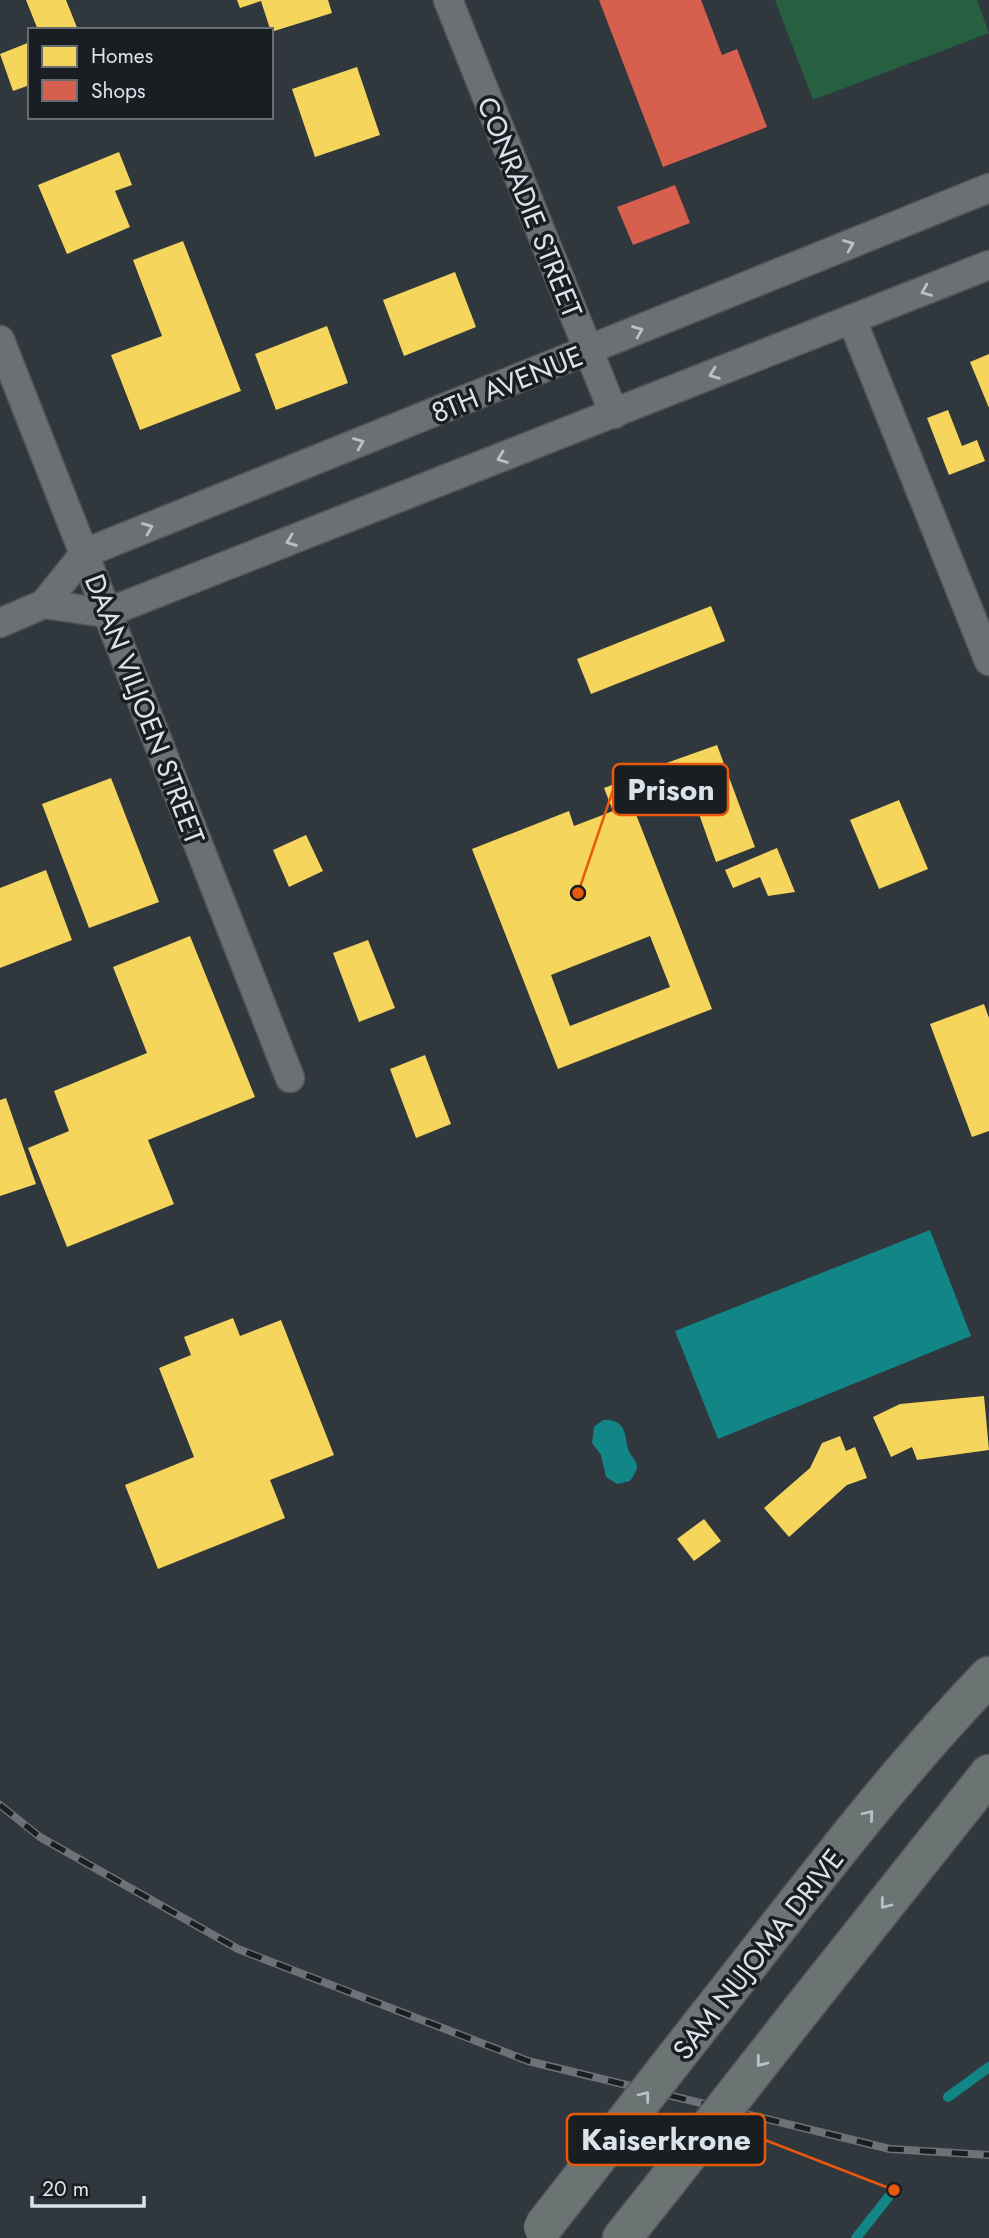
<svg xmlns="http://www.w3.org/2000/svg" width="989" height="2238" font-family="Jost,sans-serif">
	<style>
		.green { fill: #266040 }
		.water { fill: #128587 }
		.homes { fill: #f6d55c; fill-rule: evenodd }
		.shops { fill: #d6604d }
		.lines { fill: none; stroke-linecap: round; stroke-linejoin: round }
		.stream { stroke: #128587; stroke-width: 10 }
		.street-casing { stroke: #50565b; stroke-width: 31 }
		.secondary-casing { stroke: #50565b; stroke-width: 41 }
		.street { stroke: #6b7075; stroke-width: 28 }
		.secondary { stroke: #6c7373; stroke-width: 38 }
		.rail-casing { stroke: #6d7278; stroke-width: 8 }
		.rail { stroke: #191e23; stroke-width: 5; stroke-dasharray: 16; stroke-linecap: butt }
		.secondary-bridge-casing { stroke: #50565b; stroke-width: 41; stroke-linecap: butt }
		.secondary-bridge { stroke: #6c7373; stroke-width: 38 }
		.oneway { stroke: #b9c0c7 }
		.oneway2 { stroke: #bac1c6 }
		.labels { text-anchor: middle; stroke-width: 7; stroke-linejoin: round; paint-order: stroke }
		.street-label { font-size: 28px; fill: #dbe3ea; stroke: #191e23 }
		.leader { fill: none; stroke: #e8590c; stroke-width: 2.5 }
		.callout-dot { fill: #e8590c; stroke: #191e23; stroke-width: 2.5 }
		.callout { fill: #191e23; stroke: #e8590c; stroke-width: 2.5 }
		.callout-label { font-size: 30px; text-anchor: middle; font-weight: bold; fill: #dbe3ea }
	</style>
	<rect width="100%" height="100%" fill="#30373d"/>
	<polygon class="green" points="775,0 977,0 989,33 813,100"/>
	<g class="water">
		<polygon points="930,1230 971,1336 718,1439 675,1331"/>
		<path d="M603,1420C622,1419 625,1429 627,1445C630,1462 646,1460 630,1481L617,1484L606,1477L601,1455L592,1443L594,1427Z"/>
	</g>
	<g class="homes">
		<polygon points="26,0 66,0 78,30 38,30"/>
		<polygon points="237,0 328,0 332,13 271,32 261,1 240,8"/>
		<polygon points="30,42 30,85 13,91 0,54"/>
		<polygon points="357,67 380,135 315,157 292,89"/>
		<polygon points="119,152 132,185 115,191 130,227 67,254 38,185"/>
		<polygon points="183,241 241,391 140,430 111,355 162,336 133,260"/>
		<polygon points="455,272 476,327 404,356 383,300"/>
		<polygon points="327,326 348,383 276,410 255,354"/>
		<polygon points="989,354 989,408 970,362"/>
		<polygon points="948,410 962,446 977,440 985,461 949,475 927,418"/>
		<polygon points="711,606 725,641 591,694 577,659"/>
		<polygon points="717,745 755,847 716,862 693,797 644,815 630,776"/>
		<polygon points="111,778 159,902 89,928 42,804"/>
		<path d="M623,781L712,1009L558,1069L472,849L569,811L574,826L613,811L604,788ZM650,936L670,987L570,1026L551,975Z"/>
		<polygon points="899,800 928,869 879,889 850,820"/>
		<polygon points="306,835 323,871 289,887 273,850"/>
		<polygon points="777,848 795,892 768,896 760,877 733,888 725,870"/>
		<polygon points="46,870 72,940 0,968 0,888"/>
		<polygon points="190,936 255,1097 148,1140 174,1204 67,1247 28,1148 69,1131 54,1091 147,1053 113,967"/>
		<polygon points="368,940 395,1008 359,1022 333,953"/>
		<polygon points="984,1004 989,1018 989,1131 972,1137 930,1024"/>
		<polygon points="425,1055 451,1124 416,1138 390,1069"/>
		<polygon points="6,1098 36,1184 0,1196 0,1100"/>
		<polygon points="233,1318 240,1336 281,1320 334,1455 270,1480 285,1518 158,1569 125,1485 194,1457 159,1368 191,1355 184,1337"/>
		<polygon points="984,1396 989,1450 917,1460 912,1447 891,1457 873,1417 900,1404"/>
		<polygon points="840,1436 846,1451 855,1447 867,1478 847,1485 789,1537 764,1508 810,1468 822,1443"/>
		<polygon points="704,1519 721,1541 694,1561 677,1539"/>
	</g>
	<g class="shops">
		<polygon points="599,0 701,0 722,55 737,49 767,127 663,167"/>
		<polygon points="675,185 690,223 633,245 617,207"/>
	</g>
	<g class="lines">
		<g class="stream">
			<polyline points="948,2097 989,2067"/>
			<polyline points="856,2238 894,2190"/>
		</g>
		<g class="street-casing">
			<g id="street">
				<polyline points="448,0 614,414"/>
				<polyline points="852,320 989,661"/>
				<polyline points="0,340 290,1078"/>
				<polyline points="44,604 106,613 989,265"/>
				<polyline points="0,623 44,604 85,553 989,188"/>
			</g>
		</g>
		<g class="secondary-casing">
			<g id="secondary">
				<polyline points="803,2008 989,1774"/>
				<path d="M704,2021C796,1905 886,1783 989,1676"/>
				<polyline points="622,2238 661,2189"/>
			</g>
		</g>
		<use href="#street" class="street"/>
		<use href="#secondary" class="secondary"/>
		<g class="rail-casing">
			<polyline id="rail" points="0,1805 40,1837 238,1949 528,2061 890,2149 989,2155"/>
		</g>
		<use href="#rail" class="rail"/>
		<g class="secondary-bridge-casing">
			<g id="secondary-bridge">
				<polyline points="661,2189 803,2008"/>
				<polyline points="543,2227 704,2021"/>
			</g>
		</g>
		<use href="#secondary-bridge" class="secondary-bridge"/>
	</g>
	<defs><path id="oneway-chevron" d="M-2-3.5L2.5 0L-2 3.5" fill="none" stroke-width="1.6" stroke-linecap="round" stroke-linejoin="round" transform="scale(1.75)"/></defs>
	<g class="oneway">
		<use href="#oneway-chevron" transform="translate(849 245) rotate(-22)"/>
		<use href="#oneway-chevron" transform="translate(926 291) rotate(158)"/>
		<use href="#oneway-chevron" transform="translate(638 331) rotate(-22)"/>
		<use href="#oneway-chevron" transform="translate(714 374) rotate(159)"/>
		<use href="#oneway-chevron" transform="translate(359 443) rotate(-22)"/>
		<use href="#oneway-chevron" transform="translate(502 458) rotate(159)"/>
		<use href="#oneway-chevron" transform="translate(148 528) rotate(-22)"/>
		<use href="#oneway-chevron" transform="translate(291 541) rotate(159)"/>
	</g>
	<g class="oneway2">
		<use href="#oneway-chevron" transform="translate(869 1815) rotate(-50)"/>
		<use href="#oneway-chevron" transform="translate(885 1904) rotate(128)"/>
		<use href="#oneway-chevron" transform="translate(761 2062) rotate(128)"/>
		<use href="#oneway-chevron" transform="translate(645 2096) rotate(-52)"/>
	</g>
	<g class="labels">
		<g class="street-label">
			<text transform="translate(530 207) rotate(68)" y="10">CONRADIE STREET</text>
			<text transform="translate(507 384) rotate(-22)" y="10">8TH AVENUE</text>
			<text transform="translate(145 709) rotate(69)" y="10">DAAN VILJOEN STREET</text>
			<text transform="translate(758 1954) rotate(-52)" y="10">SAM NUJOMA DRIVE</text>
		</g>
	</g>
	<path class="leader" d="M578 893L613 790M894 2190L765 2140"/>
	<g class="callout-dot">
		<circle cx="578" cy="893" r="7"/>
		<circle cx="894" cy="2190" r="7"/>
	</g>
	<g class="callout">
		<rect x="613" y="764" width="115" height="51" rx="7"/>
		<rect x="567" y="2114" width="198" height="51" rx="7"/>
	</g>
	<g class="callout-label">
		<text x="671" y="800">Prison</text>
		<text x="666" y="2150">Kaiserkrone</text>
	</g>
	<rect x="28" y="28" width="245" height="91" fill="#191e23" stroke="#676d73" stroke-width="2"/>
	<rect x="42" y="46" width="35" height="21" fill="#f6d55c" stroke="#676d73" stroke-width="2"/>
	<text x="91" y="63" font-size="21" fill="#dbe3ea">Homes</text>
	<rect x="42" y="80" width="35" height="21" fill="#d6604d" stroke="#676d73" stroke-width="2"/>
	<text x="91" y="98" font-size="21" fill="#dbe3ea">Shops</text>
	<path d="M32 2196v10h112v-10" fill="none" stroke="#dbe3ea" stroke-width="3.5"/>
	<text x="42" y="2196" font-size="21" fill="#dbe3ea" stroke="#191e23" stroke-width="5" paint-order="stroke">20 m</text>
</svg>
